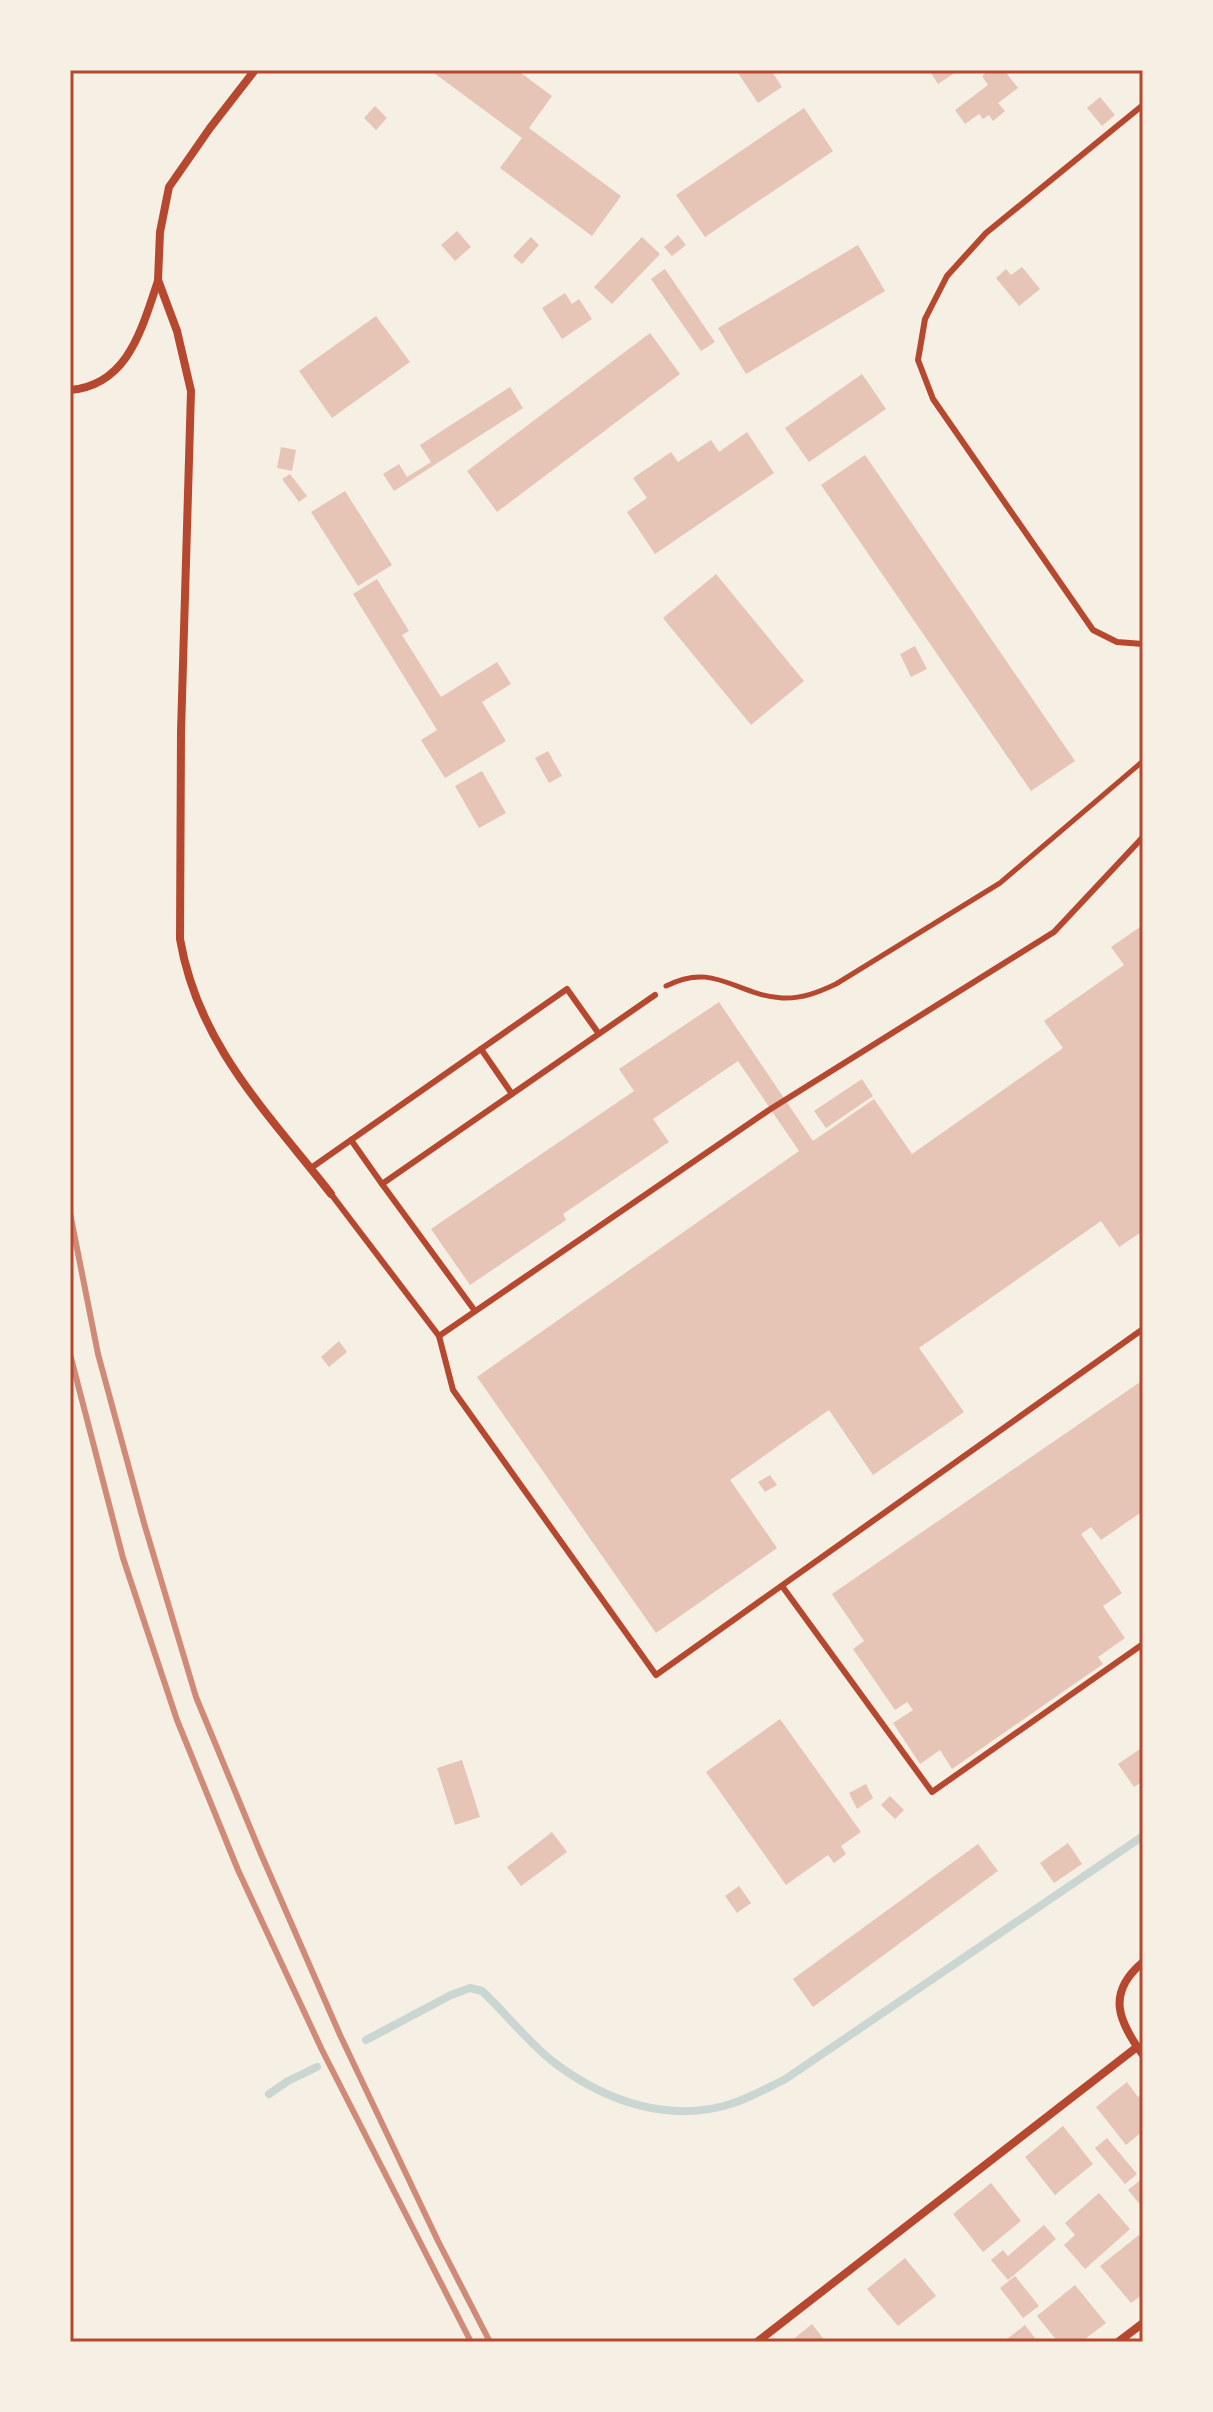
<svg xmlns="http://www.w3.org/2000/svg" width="1213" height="2412" font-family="Arial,sans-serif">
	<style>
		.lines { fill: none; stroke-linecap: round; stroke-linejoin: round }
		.stream { stroke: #c9d6d2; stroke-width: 8 }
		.building { fill: #e6c5b7 }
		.path { stroke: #b5482f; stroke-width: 5 }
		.service { stroke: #b5482f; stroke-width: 6 }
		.minor { stroke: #b5482f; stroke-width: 8 }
		.rail { stroke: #cf8b77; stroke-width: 6 }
		.neatline { fill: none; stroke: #b5482f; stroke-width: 3 }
	</style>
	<rect width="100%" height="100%" fill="#f6efe4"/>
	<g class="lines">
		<g class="stream">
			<path d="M366,2040L451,1995L470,1988L482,1991C507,2014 528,2043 556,2064C607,2102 671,2124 734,2103C751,2097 767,2088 784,2080L1143,1836"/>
			<polyline points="269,2094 288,2081 317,2067"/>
		</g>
	</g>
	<g class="building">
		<polygon points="430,70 517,70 552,96 529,128 621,196 592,236 500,168 522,138"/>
		<polygon points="736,70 771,70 782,87 758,103"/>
		<polygon points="929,70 959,70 938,84"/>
		<polygon points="990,70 1004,70 1018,88 998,103 1005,111 993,121 989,115 983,119 979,114 965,124 955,110 988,85 982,76"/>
		<polygon points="1100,97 1115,115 1102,126 1087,108"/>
		<polygon points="375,106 387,118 376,130 364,118"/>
		<polygon points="804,108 833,151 705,237 676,195"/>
		<polygon points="457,231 471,247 455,261 441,245"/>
		<polygon points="678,235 686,245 672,256 664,247"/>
		<polygon points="531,237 539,245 522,264 513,256"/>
		<polygon points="642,237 660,254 612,304 594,287"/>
		<polygon points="858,245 885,291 746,374 718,328"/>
		<polygon points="1022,267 1040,289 1019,306 996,278 1006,269 1011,275"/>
		<polygon points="665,269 715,342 701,351 651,279"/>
		<polygon points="565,293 572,304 579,299 592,319 562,339 542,308"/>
		<polygon points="376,316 410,362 332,418 299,371"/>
		<polygon points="650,333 680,374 497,512 467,471"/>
		<polygon points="862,374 886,409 809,462 785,428"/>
		<polygon points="510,387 523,408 394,491 383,474 399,464 407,477 431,462 420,445"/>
		<polygon points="747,432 774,473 655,554 627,512 647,498 633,478 671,452 678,462 711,440 719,452"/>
		<polygon points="281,447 296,450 292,471 277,468"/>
		<polygon points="865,455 1075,761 1031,791 821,485"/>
		<polygon points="290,474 307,496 299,502 282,479"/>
		<polygon points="345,491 392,565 358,586 311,512"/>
		<polygon points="716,574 804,681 751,725 663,618"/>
		<polygon points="377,579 409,631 402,635 441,697 497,662 511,684 482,702 506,741 445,778 421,740 437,730 353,594"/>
		<polygon points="915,646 927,669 911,677 900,654"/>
		<polygon points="548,751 562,776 549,783 535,758"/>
		<polygon points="482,771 506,813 479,828 455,786"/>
		<polygon points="1143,925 1143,1231 1119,1247 1101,1221 919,1348 964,1412 873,1475 829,1410 730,1480 777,1548 656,1633 477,1377 799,1151 738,1061 653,1119 669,1142 563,1214 566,1220 470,1285 431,1229 634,1091 619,1069 719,1002 813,1141 874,1099 912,1154 1063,1048 1044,1021 1124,965 1111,947"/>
		<polygon points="862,1079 873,1096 826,1128 814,1111"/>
		<polygon points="339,1341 347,1352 329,1367 321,1357"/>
		<polygon points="1143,1380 1143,1511 1101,1540 1091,1527 1081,1534 1122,1593 1103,1606 1125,1638 1098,1657 1103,1664 952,1769 940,1750 920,1764 893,1723 913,1710 907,1702 895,1710 853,1649 864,1641 832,1594"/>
		<polygon points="770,1475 777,1485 765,1492 758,1482"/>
		<polygon points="780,1719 861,1832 841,1846 846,1854 834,1863 828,1855 786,1885 706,1772"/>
		<polygon points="1143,1747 1143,1781 1134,1787 1118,1764"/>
		<polygon points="462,1760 480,1817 455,1825 437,1768"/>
		<polygon points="866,1784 873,1798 857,1809 849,1793"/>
		<polygon points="890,1796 904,1810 895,1819 881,1805"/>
		<polygon points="552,1832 567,1852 521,1886 507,1867"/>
		<polygon points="1068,1843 1082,1864 1054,1883 1040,1863"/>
		<polygon points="978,1844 998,1871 813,2007 793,1979"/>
		<polygon points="739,1886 751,1903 737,1913 725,1896"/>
		<polygon points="1127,2082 1138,2097 1141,2095 1143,2097 1143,2131 1126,2145 1096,2107"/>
		<polygon points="1063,2126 1093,2164 1055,2195 1025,2157"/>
		<polygon points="1107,2138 1137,2174 1125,2184 1095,2148"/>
		<polygon points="1143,2178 1143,2208 1128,2190"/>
		<polygon points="991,2183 1021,2221 983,2252 953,2214"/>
		<polygon points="1099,2193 1130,2229 1085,2269 1064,2245 1075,2235 1065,2223"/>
		<polygon points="1044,2225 1056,2239 1008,2280 991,2260 1003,2250 1008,2256"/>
		<polygon points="1139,2235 1143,2240 1143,2294 1131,2303 1100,2266"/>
		<polygon points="905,2258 936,2296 898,2326 867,2289"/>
		<polygon points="1015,2276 1039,2306 1023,2318 1000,2288"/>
		<polygon points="1075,2285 1106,2323 1081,2342 1058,2342 1037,2316"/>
		<polygon points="812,2324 826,2342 790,2342"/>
		<polygon points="1025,2325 1038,2342 1003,2342"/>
	</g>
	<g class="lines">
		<path class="path" d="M666,986C715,961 735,995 782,998C802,999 819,992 836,984L1000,883L1143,761"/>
		<g class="service">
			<polyline points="1143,105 986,233 947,276 925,319 918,360 933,399 1093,630 1117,642 1143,644"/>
			<polyline points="599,1034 567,989 481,1049 512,1094 655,995"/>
			<polyline points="351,1140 382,1184 512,1094"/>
			<polyline points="311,1168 481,1049"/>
			<polyline points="382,1184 475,1311"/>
			<polyline points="331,1194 439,1336 769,1110 1054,932 1143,837"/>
			<polyline points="439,1336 453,1390 656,1675 1143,1329"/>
			<polyline points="782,1586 932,1792 1143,1644"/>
		</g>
		<g class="minor">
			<path d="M255,70L210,128L169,187L160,232L158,280L177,331L191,391L181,732L180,939C198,1045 268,1113 331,1194"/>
			<path d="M70,390C129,385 142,327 158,281"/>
			<path d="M1143,1962C1106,1993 1118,2021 1143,2055"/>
			<polyline points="757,2342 1137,2047"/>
			<polyline points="1118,2342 1143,2323"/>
		</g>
		<g class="rail">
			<polyline points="70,1213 98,1354 144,1523 196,1697 261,1854 340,2035 438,2241 490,2342"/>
			<polyline points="70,1354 123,1558 177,1720 238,1870 322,2050 471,2342"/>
		</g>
	</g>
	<rect width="1213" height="2412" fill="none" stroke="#f6efe4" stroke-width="144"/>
	<rect x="72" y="72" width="1069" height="2268" class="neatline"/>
</svg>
